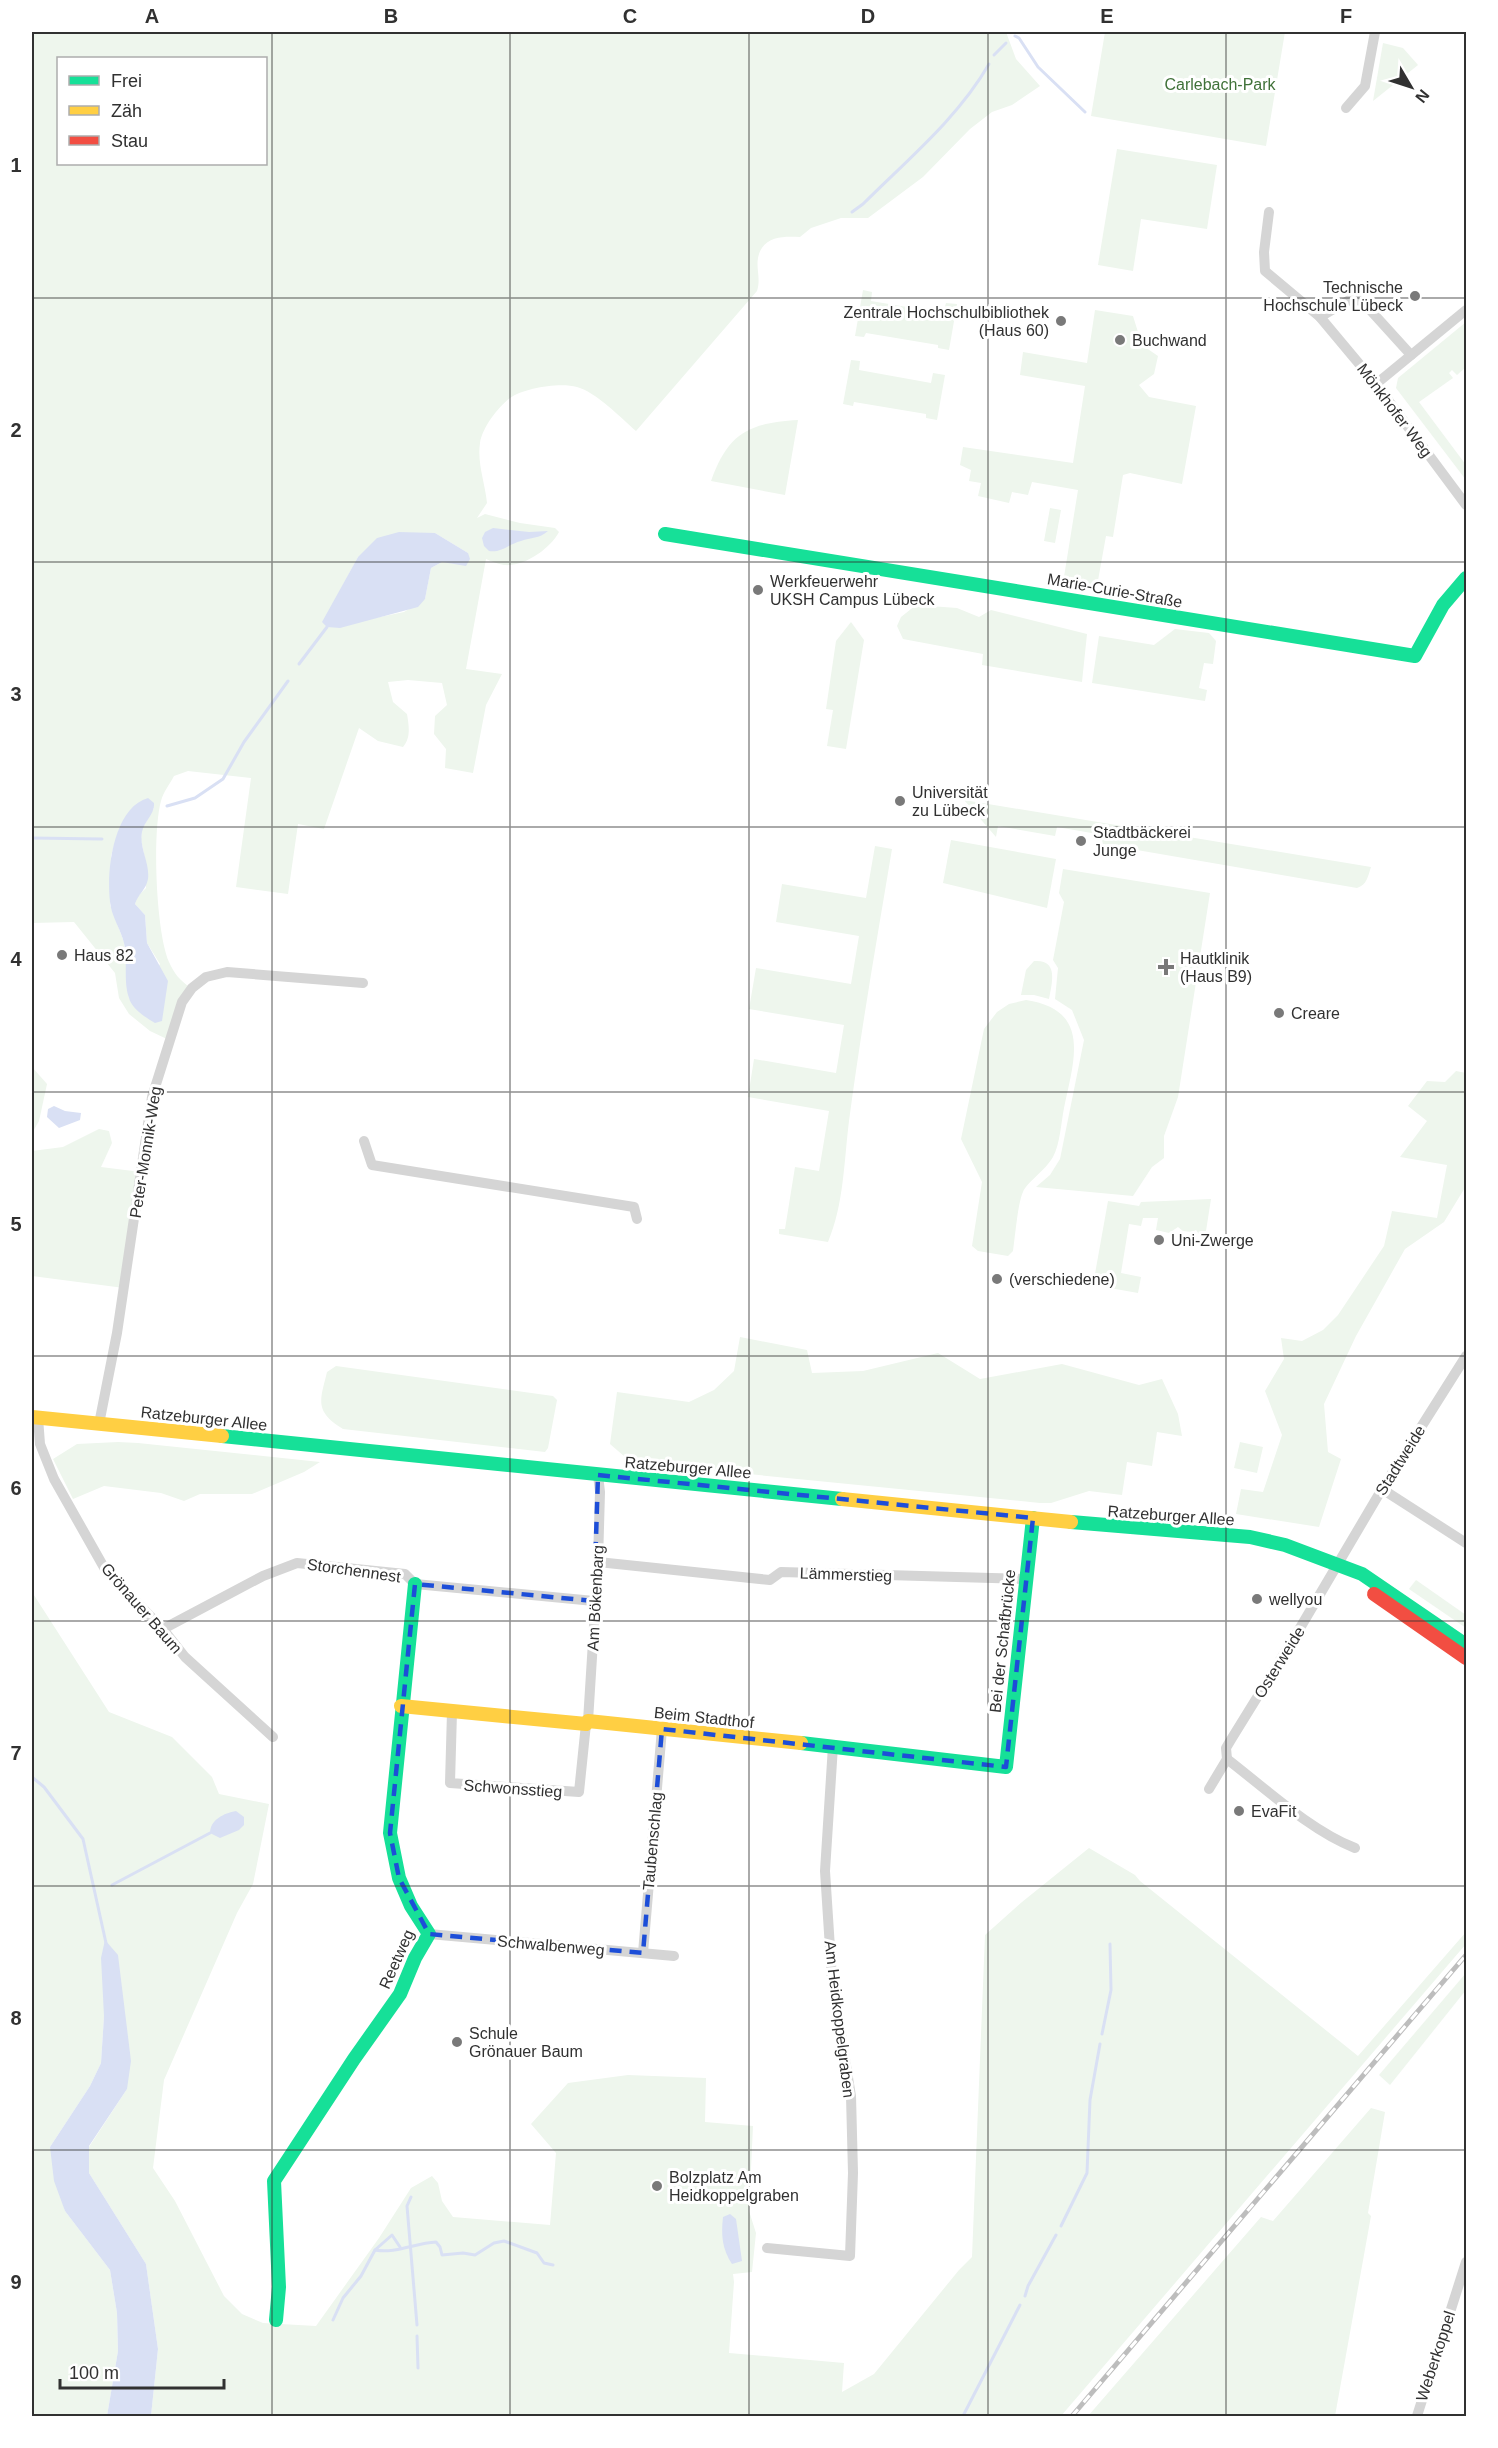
<svg xmlns="http://www.w3.org/2000/svg" width="1498" height="2448" font-family="Helvetica,sans-serif">
	<style>
		.green { fill: #eef6ed; fill-rule: evenodd }
		.water { fill: #d9e0f4 }
		.lines { fill: none; stroke-linecap: round; stroke-linejoin: round }
		.stream { stroke: #d9e0f4; stroke-width: 3 }
		.street { stroke: #d5d5d5; stroke-width: 10 }
		.fast { stroke: #16e098; stroke-width: 14 }
		.slow { stroke: #ffcf43; stroke-width: 14 }
		.jam { stroke: #f24e42; stroke-width: 14 }
		.rail-casing { stroke: #bdbdbd; stroke-width: 5 }
		.rail { stroke: #fff; stroke-width: 3; stroke-dasharray: 9; stroke-linecap: butt }
		.marked { fill: none; stroke: #1d4ed8; stroke-width: 4.5; stroke-dasharray: 12 8; stroke-linejoin: round }
		.grid { fill: none; stroke: #313131; stroke-width: 1.5; stroke-opacity: 0.55 }
		.poi-dot { fill: #797979; stroke: #fff; stroke-width: 2 }
		.labels { text-anchor: middle; stroke-width: 6; stroke-linejoin: round; paint-order: stroke }
		.park-label { font-size: 16px; fill: #407239; stroke: #fff }
		.poi-label { font-size: 16px; fill: #313131; stroke: #fff; text-anchor: start }
		.street-label { font-size: 16px; fill: #313131; stroke: #fff }
		.neatline { fill: none; stroke: #313131; stroke-width: 2 }
		.grid-label { font-size: 20px; text-anchor: middle; font-weight: bold; fill: #313131 }
	</style>
	<rect width="100%" height="100%" fill="#fff"/>
	<g class="green">
		<path d="M32,32H1006L1016,59L1040,86L1012,105L992,112L970,129L923,177L868,218H841L811,228L800,237C783,236 762,236 758,258C756,269 761,279 757,291L636,431C621,418 596,392 577,387C560,382 524,388 510,398C498,407 482,428 480,443C477,463 485,483 487,503L477,518L485,514L520,523L555,528L559,532C550,549 524,567 504,565C498,564 491,561 486,559L466,669L502,674L486,705L473,773L445,768L446,749L434,734L435,716L447,705L442,683L408,680L388,682L393,702L407,714C409,726 411,738 403,747L378,741L359,728L324,829L298,824L288,894L236,887L251,778L188,771L174,776C170,784 163,792 161,801C152,833 156,933 169,962C174,973 180,981 190,987L169,1040L150,1031L129,1014L119,998L115,973L74,922L32,923ZM58,58H266V164H58ZM435,533L468,553L465,565L442,562L431,568L425,599L404,612L375,618L336,598L358,557ZM154,808L142,829L141,839L146,864V888L137,897L135,904L145,915L147,943L160,964L129,999L124,942L110,905L111,856L120,826Z"/>
		<polygon points="1105,32 1285,32 1266,146 1091,116"/>
		<polygon points="1383,43 1403,48 1418,65 1373,101"/>
		<polygon points="1117,149 1217,165 1207,229 1141,219 1133,271 1098,265"/>
		<polygon points="863,290 872,292 871,301 943,313 946,303 957,304 949,350 938,348 938,345 866,333 864,337 855,336"/>
		<polygon points="1095,310 1133,316 1142,345 1158,356 1154,374 1139,385 1149,397 1196,406 1182,484 1130,473 1123,475 1113,537 1106,536 1097,586 1094,589 1063,583 1078,490 1032,482 1028,495 1012,492 1009,503 978,496 981,483 969,481 971,470 960,465 963,447 1073,463 1085,386 1020,375 1023,352 1087,363"/>
		<polygon points="1466,322 1466,367 1457,375 1452,370 1449,373 1453,378 1419,402 1466,465 1466,480 1396,388 1398,378"/>
		<polygon points="851,360 860,361 859,370 931,383 933,373 945,375 937,420 926,418 926,414 854,402 853,406 843,404"/>
		<path d="M798,420L785,495L711,481C728,433 749,423 798,420Z"/>
		<polygon points="1050,508 1061,510 1055,543 1044,541"/>
		<polygon points="916,605 957,608 979,617 991,610 1087,634 1082,682 982,665 983,654 903,639 897,626 901,617"/>
		<polygon points="851,622 864,640 846,749 827,746 833,710 826,709 836,641"/>
		<polygon points="1175,629 1209,633 1216,641 1213,664 1204,663 1199,688 1207,690 1205,701 1092,683 1099,636 1154,645"/>
		<path d="M964,800L1371,867C1368,876 1367,885 1357,888L1102,844L1103,835L1057,827L1055,836L998,826L996,837Z"/>
		<polygon points="951,840 1056,859 1047,908 943,883"/>
		<path d="M875,846L892,849C877,939 861,1030 849,1121C844,1161 844,1204 828,1242L779,1234V1229H785L795,1167L819,1171L829,1111L748,1097L754,1059L836,1073L844,1025L749,1009L756,968L851,984L859,936L776,922L782,884L866,898Z"/>
		<polygon points="1063,869 1210,893 1178,1097 1164,1136 1164,1158 1152,1167 1133,1196 1036,1187 1050,1175 1060,1159 1084,1040 1072,1010 1055,999 1058,968 1053,960 1064,902 1059,893"/>
		<path d="M1034,961C1059,959 1052,983 1049,999L1034,995H1021L1026,970Z"/>
		<path d="M1026,1000C1092,1010 1074,1060 1064,1108C1061,1123 1060,1144 1053,1157C1045,1171 1027,1182 1023,1192C1018,1202 1015,1237 1013,1251L1008,1256L978,1251L972,1246L982,1182L961,1139L984,1029L997,1012L1009,1004Z"/>
		<polygon points="32,1067 47,1084 39,1121 32,1133"/>
		<polygon points="1456,1071 1466,1073 1466,1186 1444,1222 1405,1249 1356,1336 1324,1404 1328,1452 1341,1459 1319,1527 1236,1514 1241,1489 1263,1492 1282,1435 1265,1391 1284,1359 1281,1338 1302,1341 1323,1330 1338,1315 1384,1246 1392,1211 1437,1218 1447,1165 1400,1157 1427,1121 1408,1106 1427,1081 1445,1082"/>
		<polygon points="99,1129 109,1131 112,1143 101,1167 141,1172 124,1288 32,1276 32,1151 63,1147"/>
		<polygon points="1211,1199 1206,1231 1201,1237 1196,1230 1192,1232 1183,1231 1178,1227 1169,1233 1156,1230 1158,1218 1143,1218 1141,1226 1129,1224 1121,1273 1141,1277 1138,1293 1093,1285 1108,1201 1139,1206 1141,1202"/>
		<polygon points="740,1337 807,1350 812,1373 863,1371 938,1353 980,1379 1062,1364 1139,1385 1162,1379 1178,1414 1182,1436 1157,1432 1152,1466 1127,1462 1122,1495 1089,1491 1051,1503 1040,1503 637,1463 625,1457 610,1444 617,1392 689,1402 714,1390 734,1371"/>
		<path d="M336,1366L553,1396L557,1400L548,1448L545,1452L343,1429C314,1411 320,1401 327,1372Z"/>
		<polygon points="118,1442 138,1443 320,1462 304,1472 252,1494 200,1494 184,1501 161,1493 104,1486 73,1499 53,1459 77,1444"/>
		<polygon points="1240,1442 1263,1447 1257,1473 1234,1468"/>
		<polygon points="1416,1580 1466,1615 1466,1628 1409,1589"/>
		<polygon points="32,1592 109,1712 172,1737 212,1777 219,1794 269,1804 253,1884 237,1913 164,2080 153,2168 175,2201 224,2296 242,2314 263,2323 316,2326 379,2238 411,2188 432,2176 438,2183 442,2201 453,2217 550,2225 556,2153 531,2124 568,2083 628,2075 706,2078 705,2122 753,2126 749,2211 756,2233 752,2272 733,2274 734,2282 729,2353 844,2363 842,2392 874,2374 959,2270 972,2257 985,1935 1022,1902 1089,1848 1135,1875 1140,1881 1358,2056 1466,1932 1466,1944 1061,2416 151,2416 158,2349 146,2264 89,2173 89,2147 127,2089 104,2016 101,2063 90,2086 50,2147 65,2211 110,2270 117,2313 118,2351 107,2416 32,2416"/>
		<polygon points="1466,1973 1466,1990 1390,2085 1379,2075"/>
		<polygon points="1371,2108 1385,2112 1368,2213 1371,2216 1335,2416 1088,2416 1261,2217 1273,2221"/>
	</g>
	<g class="water">
		<path d="M493,528L529,532L548,531C539,539 531,537 521,541C509,544 501,553 489,551L484,546L482,538L485,532Z"/>
		<polygon points="399,532 435,533 468,553 470,559 466,566 442,562 431,568 425,599 418,607 340,628 327,627 322,622 358,557 377,538"/>
		<path d="M148,798L154,803C155,814 144,821 142,832C139,848 150,863 148,879C146,890 138,894 135,904L145,915L147,943L168,981L162,1021L155,1023C145,1017 132,1009 129,998C123,981 128,960 124,943C121,931 114,920 111,908C105,877 112,808 148,798Z"/>
		<polygon points="54,1106 65,1111 81,1113 80,1120 59,1128 47,1117 48,1109"/>
		<path d="M236,1811L244,1817V1825L239,1830L220,1838L210,1833C210,1820 224,1813 236,1811Z"/>
		<polygon points="105,1940 118,1955 131,2061 127,2089 89,2146 89,2173 146,2264 158,2349 151,2416 107,2416 118,2351 117,2313 110,2270 65,2211 54,2181 50,2147 90,2086 101,2063 104,2016 101,1958"/>
		<path d="M730,2214L736,2219L742,2261L732,2264C722,2249 721,2235 723,2217Z"/>
	</g>
	<g class="lines">
		<g class="stream">
			<polyline points="1015,36 1019,38 1038,67 1085,112"/>
			<polyline points="994,55 1006,43"/>
			<path d="M852,212L863,204C907,160 958,118 989,64"/>
			<polyline points="299,664 327,627"/>
			<polyline points="167,806 195,798 223,779 244,742 288,681"/>
			<polyline points="32,838 102,839"/>
			<polyline points="32,1777 44,1787 83,1839 106,1943"/>
			<polyline points="112,1885 210,1833"/>
			<polyline points="1102,2034 1111,1990 1110,1944"/>
			<polyline points="411,2197 407,2206 417,2325"/>
			<polyline points="1061,2226 1087,2173 1090,2100 1100,2044"/>
			<path d="M375,2250C395,2254 415,2243 436,2242L440,2247L442,2255L463,2253L475,2255L494,2243L504,2241L537,2253L544,2263L553,2265"/>
			<polyline points="1025,2296 1028,2286 1056,2235"/>
			<polyline points="333,2320 343,2298 361,2276 375,2250 392,2235 400,2247"/>
			<polyline points="417,2336 418,2368"/>
			<polyline points="963,2416 1020,2305"/>
		</g>
		<g class="street">
			<polyline points="1346,108 1365,86 1375,32"/>
			<polyline points="1269,212 1264,252 1265,271 1320,317 1376,384 1466,505"/>
			<polyline points="1320,317 1351,299 1362,301 1411,355"/>
			<polyline points="1376,384 1466,310"/>
			<polyline points="364,1141 372,1165 634,1207 637,1219"/>
			<polyline points="38,1418 40,1444 54,1479 106,1571 163,1629 185,1657 273,1737"/>
			<polyline points="99,1424 117,1333 152,1097 182,1002 192,988 206,977 227,972 363,983"/>
			<polyline points="1382,1489 1466,1543"/>
			<polyline points="598,1562 770,1580 781,1572 1025,1579"/>
			<polyline points="163,1629 263,1576 297,1563 405,1574 415,1584 594,1601"/>
			<polyline points="452,1712 450,1783 579,1792 586,1724"/>
			<polyline points="588,1721 598,1562 600,1492 598,1475"/>
			<path d="M1227,1759C1266,1789 1311,1831 1355,1848"/>
			<polyline points="1209,1789 1227,1759 1226,1748 1232,1738 1300,1628 1382,1489 1466,1356"/>
			<polyline points="429,1934 674,1956"/>
			<polyline points="643,1953 662,1729"/>
			<polyline points="767,2248 850,2256 853,2173 851,2096 832,1979 825,1871 833,1746"/>
			<polyline points="1417,2416 1466,2262"/>
		</g>
		<g class="fast">
			<polyline points="665,534 1415,656 1443,605 1466,578"/>
			<polyline points="222,1436 842,1499"/>
			<polyline points="1071,1522 1250,1537 1285,1545 1362,1574 1466,1645"/>
			<polyline points="801,1743 1006,1767 1033,1518"/>
			<polyline points="276,2320 279,2287 274,2181 354,2059 400,1994 415,1958 429,1934 411,1906 399,1878 390,1833 415,1584"/>
		</g>
		<g class="slow">
			<polyline points="32,1417 222,1436"/>
			<polyline points="842,1499 1071,1522"/>
			<polyline points="401,1706 586,1724 588,1721 801,1743"/>
		</g>
		<polyline class="jam" points="1374,1594 1466,1658"/>
		<g class="rail-casing">
			<polyline id="rail" points="1072,2416 1466,1955"/>
		</g>
		<use href="#rail" class="rail"/>
	</g>
	<path class="marked" d="M598,1475L1033,1518L1006,1767L662,1729L643,1953L429,1934L399,1878L390,1833L415,1584L594,1601Z"/>
	<path class="grid" d="M272,32V2416M510,32V2416M749,32V2416M988,32V2416M1226,32V2416M32,298H1466M32,562H1466M32,827H1466M32,1092H1466M32,1356H1466M32,1621H1466M32,1886H1466M32,2150H1466"/>
	<g class="poi-dot">
		<circle cx="1415" cy="296" r="6"/>
		<circle cx="1061" cy="321" r="6"/>
		<circle cx="1120" cy="340" r="6"/>
		<circle cx="758" cy="590" r="6"/>
		<circle cx="900" cy="801" r="6"/>
		<circle cx="1081" cy="841" r="6"/>
		<circle cx="62" cy="955" r="6"/>
		<path d="M1163 958h6v6h6v6h-6v6h-6v-6h-6v-6h6z"/>
		<circle cx="1279" cy="1013" r="6"/>
		<circle cx="1159" cy="1240" r="6"/>
		<circle cx="997" cy="1279" r="6"/>
		<circle cx="1257" cy="1599" r="6"/>
		<circle cx="1239" cy="1811" r="6"/>
		<circle cx="457" cy="2042" r="6"/>
		<circle cx="657" cy="2186" r="6"/>
	</g>
	<g class="labels">
		<g class="park-label">
			<text x="1220" y="90">Carlebach-Park</text>
		</g>
		<g class="poi-label">
			<text x="1403" y="293" text-anchor="end">Technische<tspan x="1403" dy="18">Hochschule Lübeck</tspan></text>
			<text x="1049" y="318" text-anchor="end">Zentrale Hochschulbibliothek<tspan x="1049" dy="18">(Haus 60)</tspan></text>
			<text x="1132" y="346">Buchwand</text>
			<text x="770" y="587">Werkfeuerwehr<tspan x="770" dy="18">UKSH Campus Lübeck</tspan></text>
			<text x="912" y="798">Universität<tspan x="912" dy="18">zu Lübeck</tspan></text>
			<text x="1093" y="838">Stadtbäckerei<tspan x="1093" dy="18">Junge</tspan></text>
			<text x="74" y="961">Haus 82</text>
			<text x="1180" y="964">Hautklinik<tspan x="1180" dy="18">(Haus B9)</tspan></text>
			<text x="1291" y="1019">Creare</text>
			<text x="1171" y="1246">Uni-Zwerge</text>
			<text x="1009" y="1285">(verschiedene)</text>
			<text x="1269" y="1605">wellyou</text>
			<text x="1251" y="1817">EvaFit</text>
			<text x="469" y="2039">Schule<tspan x="469" dy="18">Grönauer Baum</tspan></text>
			<text x="669" y="2183">Bolzplatz Am<tspan x="669" dy="18">Heidkoppelgraben</tspan></text>
		</g>
		<g class="street-label">
			<text transform="translate(1395 410) rotate(53)" y="6">Mönkhofer Weg</text>
			<text transform="translate(1115 590) rotate(10)" y="6">Marie-Curie-Straße</text>
			<text transform="translate(145 1152) rotate(-81)" y="6">Peter-Monnik-Weg</text>
			<text transform="translate(204 1418) rotate(6)" y="6">Ratzeburger Allee</text>
			<text transform="translate(1400 1460) rotate(-58)" y="6">Stadtweide</text>
			<text transform="translate(688 1467) rotate(5)" y="6">Ratzeburger Allee</text>
			<text transform="translate(1171 1515) rotate(4)" y="6">Ratzeburger Allee</text>
			<text transform="translate(354 1570) rotate(8)" y="6">Storchennest</text>
			<text transform="translate(846 1574) rotate(2)" y="6">Lämmerstieg</text>
			<text transform="translate(595 1598) rotate(-87)" y="6">Am Bökenbarg</text>
			<text transform="translate(142 1608) rotate(49)" y="6">Grönauer Baum</text>
			<text transform="translate(1002 1641) rotate(-84)" y="6">Bei der Schafbrücke</text>
			<text transform="translate(1279 1662) rotate(-58)" y="6">Osterweide</text>
			<text transform="translate(704 1717) rotate(6)" y="6">Beim Stadthof</text>
			<text transform="translate(513 1788) rotate(4)" y="6">Schwonsstieg</text>
			<text transform="translate(652 1841) rotate(-85)" y="6">Taubenschlag</text>
			<text transform="translate(551 1945) rotate(5)" y="6">Schwalbenweg</text>
			<text transform="translate(396 1959) rotate(-66)" y="6">Reetweg</text>
			<text transform="translate(840 2019) rotate(83)" y="6">Am Heidkoppelgraben</text>
			<text transform="translate(1435 2356) rotate(-72)" y="6">Weberkoppel</text>
		</g>
	</g>
	<rect width="1498" height="2448" fill="none" stroke="#ffffff" stroke-width="66"/>
	<rect x="57" y="57" width="210" height="108" fill="#ffffff" stroke="#adadad" stroke-width="1.5"/>
	<rect x="69" y="76" width="30" height="9" fill="#16e098" stroke="#adadad" stroke-width="1.5"/>
	<text x="111" y="87" font-size="18" fill="#313131">Frei</text>
	<rect x="69" y="106" width="30" height="9" fill="#ffcf43" stroke="#adadad" stroke-width="1.5"/>
	<text x="111" y="117" font-size="18" fill="#313131">Zäh</text>
	<rect x="69" y="136" width="30" height="9" fill="#f24e42" stroke="#adadad" stroke-width="1.5"/>
	<text x="111" y="147" font-size="18" fill="#313131">Stau</text>
	<g transform="translate(1411 87) rotate(129)" stroke="#ffffff" stroke-width="4.5" paint-order="stroke">
	<path d="M0-4.5L10 22L0 15L-10 22Z" fill="#313131"/>
	<text y="-9" font-size="16" font-weight="bold" text-anchor="middle" fill="#313131">N</text>
	</g>
	<path d="M60 2379v9h164v-9" fill="none" stroke="#313131" stroke-width="3"/>
	<text x="69" y="2379" font-size="18" fill="#313131" stroke="#ffffff" stroke-width="4.5" paint-order="stroke">100 m</text>
	<rect x="33" y="33" width="1432" height="2382" class="neatline"/>
	<g class="grid-label">
		<text x="152" y="23">A</text>
		<text x="391" y="23">B</text>
		<text x="630" y="23">C</text>
		<text x="868" y="23">D</text>
		<text x="1107" y="23">E</text>
		<text x="1346" y="23">F</text>
		<text x="16" y="172">1</text>
		<text x="16" y="437">2</text>
		<text x="16" y="701">3</text>
		<text x="16" y="966">4</text>
		<text x="16" y="1231">5</text>
		<text x="16" y="1495">6</text>
		<text x="16" y="1760">7</text>
		<text x="16" y="2025">8</text>
		<text x="16" y="2289">9</text>
	</g>
</svg>
